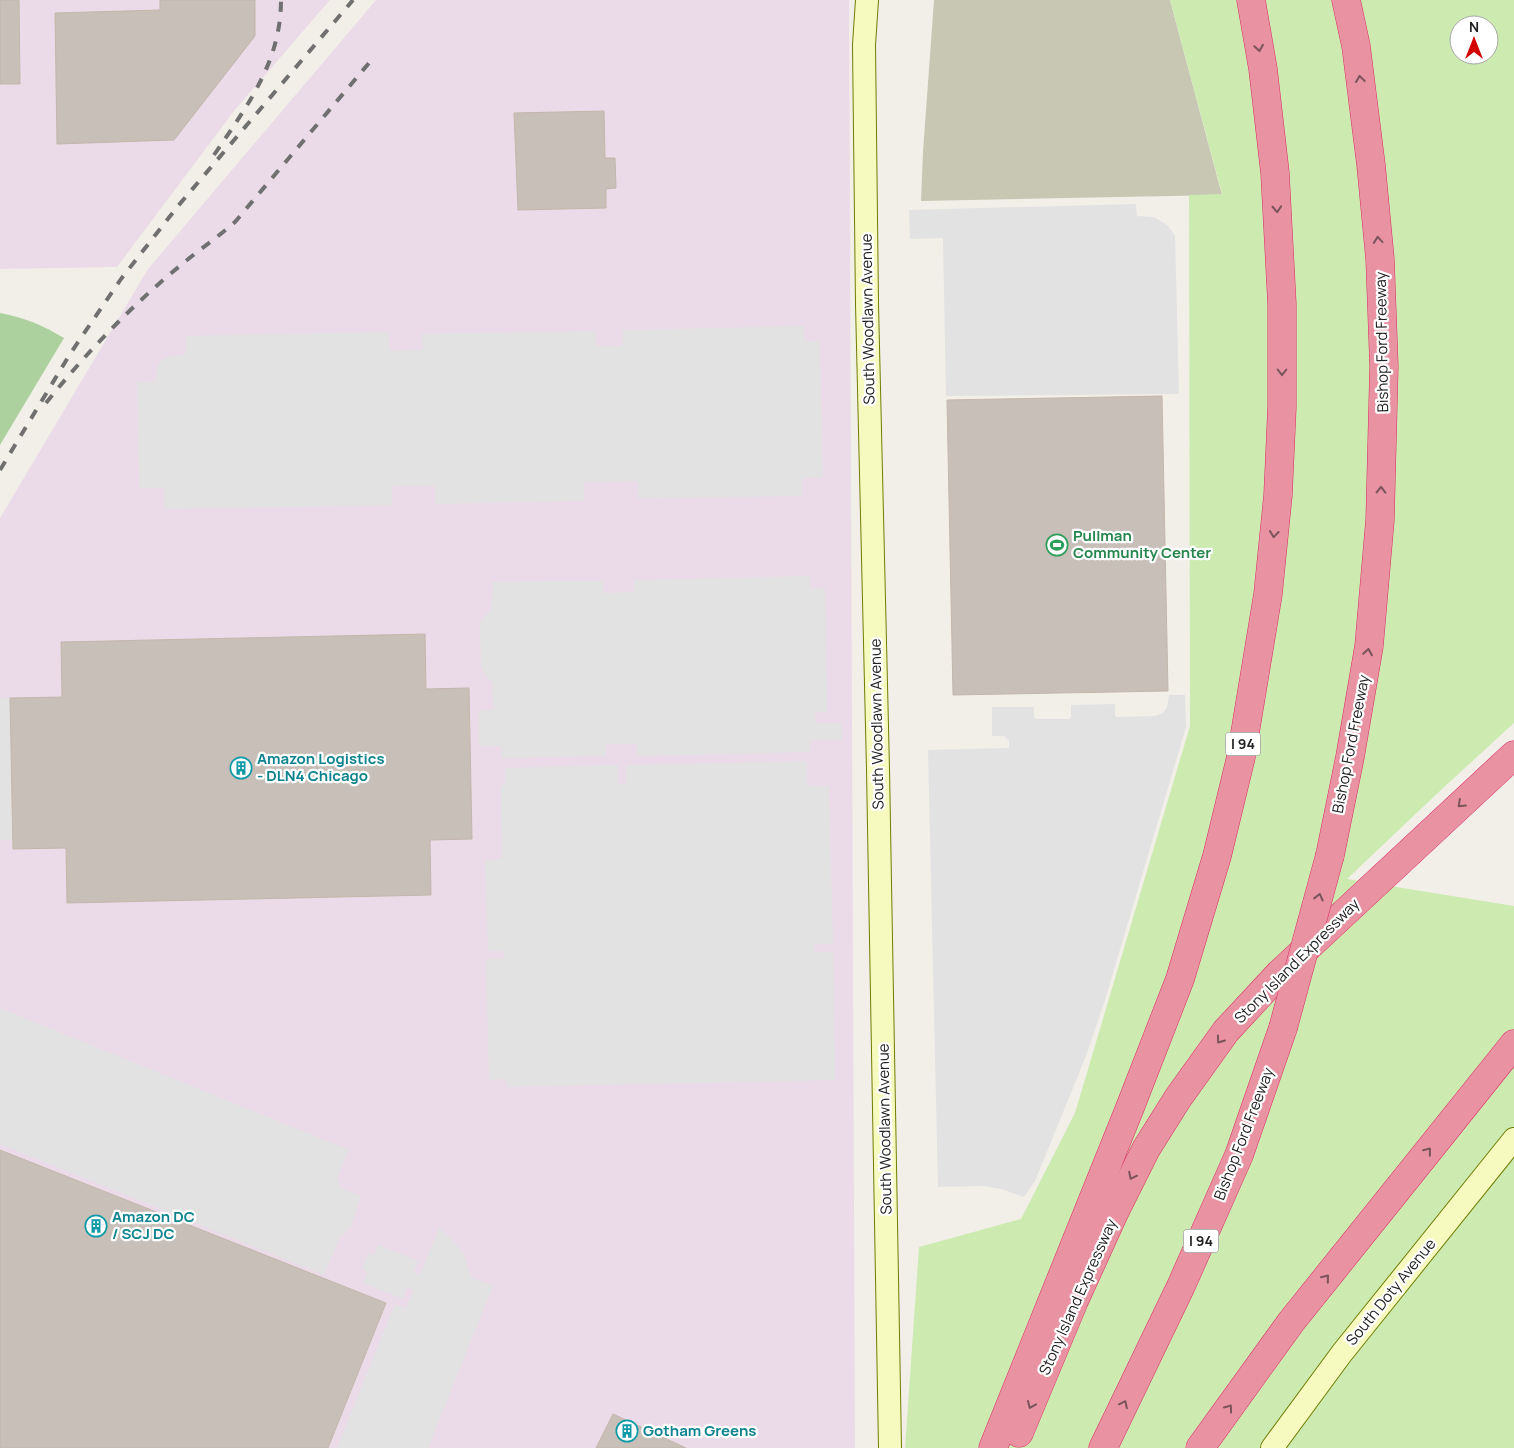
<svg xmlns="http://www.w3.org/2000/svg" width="1514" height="1448" font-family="Manrope,sans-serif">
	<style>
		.industrial { fill: #ebdbe8 }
		.construction { fill: #c7c7b4 }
		.grass { fill: #cdebb0; fill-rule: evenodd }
		.forest { fill: #add19e }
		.parking { fill: #e2e2e2 }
		.building { fill: #c7bfb8; stroke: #c4b6ab }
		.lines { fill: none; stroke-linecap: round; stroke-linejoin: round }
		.secondary-casing { stroke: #707d05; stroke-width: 24 }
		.highway-casing { stroke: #dc2a67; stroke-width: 29 }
		.secondary { stroke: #f7fabf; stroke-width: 22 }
		.highway { stroke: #e892a2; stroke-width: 28 }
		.rail { stroke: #707070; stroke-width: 4; stroke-dasharray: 10 10; stroke-linecap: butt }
		.highway-bridge-casing { stroke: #dc2a67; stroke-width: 29; stroke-linecap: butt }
		.highway-bridge { stroke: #e892a2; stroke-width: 28 }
		.oneway { stroke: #7b545c }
		.labels { text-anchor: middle; stroke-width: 4.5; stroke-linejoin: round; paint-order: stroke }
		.shield { fill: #fff; stroke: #646464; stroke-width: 1 }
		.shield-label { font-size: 14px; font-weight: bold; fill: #222 }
		.street-label { font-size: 15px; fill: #222; stroke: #fff }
		.leisure-label { font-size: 15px; font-weight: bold; fill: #27864d; stroke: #fff; text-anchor: start }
		.culture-label { font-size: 15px; font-weight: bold; fill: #0d838f; stroke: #fff; text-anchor: start }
	</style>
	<rect width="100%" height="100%" fill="#f2efe9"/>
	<g class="industrial">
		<polygon points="0,0 330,0 234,111 117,267 0,269"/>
		<polygon points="376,0 849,0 855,1448 0,1448 0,518 148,269"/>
	</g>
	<polygon class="construction" points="934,0 1170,0 1222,195 921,201 923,152"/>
	<path class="grass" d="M1170,0H1514V723L1442,789L1347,879L1514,906V1448H905L919,1247L1021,1219L1075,1113L1190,726L1189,195L1222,194ZM1459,25H1489V55H1459Z"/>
	<path class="forest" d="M0,313C26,318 42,325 64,338L0,445Z"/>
	<g class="parking">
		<polygon points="1136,204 1137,216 1154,217 1167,225 1175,235 1179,394 946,396 943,238 910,239 909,210"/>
		<polygon points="804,326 804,339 807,342 820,341 823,477 804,478 802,480 802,496 638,498 638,483 636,481 585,482 584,484 584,501 435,504 435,489 434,486 394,486 392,488 392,505 164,509 164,490 161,488 139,488 137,382 154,382 156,379 157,368 162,360 170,356 183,355 186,353 186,336 389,332 389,349 391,351 420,350 423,348 422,334 596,331 596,344 598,346 621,346 623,343 623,330"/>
		<polygon points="810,576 810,586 812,588 825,588 827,712 817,712 815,715 815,721 817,723 841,723 842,740 812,740 810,743 810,752 637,756 637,745 636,744 608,744 606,746 606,756 502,758 501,748 499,746 479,746 479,711 491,710 493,708 492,683 483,671 481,666 480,623 491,609 493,582 603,581 603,591 605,593 631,592 634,590 634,580"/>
		<polygon points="1169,695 1185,695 1186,727 1105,1000 1086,1056 1035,1181 1024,1197 1001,1189 983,1186 938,1187 928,750 1009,748 1009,741 1004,736 992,736 992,707 1034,707 1034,717 1036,719 1069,719 1071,717 1071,705 1115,704 1115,715 1117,717 1155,716 1163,713 1167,707"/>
		<polygon points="0,698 10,698 13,840 0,840"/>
		<polygon points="807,761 807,783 811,786 829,785 833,944 816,944 814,946 814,950 816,952 833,952 835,1080 507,1087 507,1082 505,1079 489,1080 486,959 503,959 505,956 502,951 488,951 485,860 502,859 501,786 505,784 505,768 618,765 618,784 626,784 626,765"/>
		<polygon points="0,1008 349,1150 337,1178 341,1188 361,1196 351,1227 340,1237 324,1275 0,1144"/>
		<polygon points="439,1228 452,1240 463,1253 472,1278 493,1286 428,1448 337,1448 395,1304 404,1308 406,1307 413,1292 412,1290 409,1288 406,1289 403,1299 363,1283 367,1274 366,1271 362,1268 368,1254 374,1255 378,1245 418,1261 414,1271 415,1273 418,1275 421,1273"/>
	</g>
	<g class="building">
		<polygon points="0,0 19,0 20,84 0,84"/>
		<polygon points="160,0 255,0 255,36 174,140 57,144 55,13 160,10"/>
		<polygon points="604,111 605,158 615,158 616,188 606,189 606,208 518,210 514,113"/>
		<polygon points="1162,396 1168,691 953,695 947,400"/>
		<polygon points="425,634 426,689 469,688 472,839 430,840 431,895 67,903 66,848 13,849 10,698 62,697 61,642"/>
		<polygon points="0,1150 386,1303 328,1448 0,1448"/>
		<polygon points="613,1414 686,1448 596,1448"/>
	</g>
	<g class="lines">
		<g class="secondary-casing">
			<g id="secondary">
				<polyline points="867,0 864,45 867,304 878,769 890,1448"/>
				<polyline points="1272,1448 1342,1353 1514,1139"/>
			</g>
		</g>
		<g class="highway-casing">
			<g id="highway">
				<polyline points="1330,855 1350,757 1369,646 1380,520 1384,366 1380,259 1371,165 1356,46 1346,0"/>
				<polyline points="1019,1433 1074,1301 1115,1211 1146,1149 1178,1098 1226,1031 1280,973 1514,755"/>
				<polyline points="993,1448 1129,1110 1180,979 1217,856 1241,757 1268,594 1278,495 1282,407 1282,304 1275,173 1263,69 1251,0"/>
				<polyline points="1103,1448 1181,1286 1239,1155 1283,1028"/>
				<polyline points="1200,1448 1291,1322 1514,1044"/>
			</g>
		</g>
		<use href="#secondary" class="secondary"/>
		<use href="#highway" class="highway"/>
		<g class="rail">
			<path d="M214,155C247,106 281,62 281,0"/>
			<path d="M46,403C86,353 131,306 181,265C199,250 218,237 235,222L369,63"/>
			<polyline points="0,470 70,354 121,279 178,206 353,0"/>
		</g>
		<g class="highway-bridge-casing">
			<polyline id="highway-bridge" points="1283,1028 1330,855"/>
		</g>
		<use href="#highway-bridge" class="highway-bridge"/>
	</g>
	<defs><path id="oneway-chevron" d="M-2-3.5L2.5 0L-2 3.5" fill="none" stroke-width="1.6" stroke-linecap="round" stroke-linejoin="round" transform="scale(1.25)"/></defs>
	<g class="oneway">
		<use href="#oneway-chevron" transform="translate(1259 48) rotate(81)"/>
		<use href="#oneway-chevron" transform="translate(1360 79) rotate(-97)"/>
		<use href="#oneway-chevron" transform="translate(1277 209) rotate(87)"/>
		<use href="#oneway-chevron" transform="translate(1378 240) rotate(-95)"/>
		<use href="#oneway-chevron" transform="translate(1282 372) rotate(90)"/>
		<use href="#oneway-chevron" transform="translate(1381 490) rotate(-89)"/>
		<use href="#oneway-chevron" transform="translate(1274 534) rotate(96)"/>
		<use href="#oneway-chevron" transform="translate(1368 652) rotate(-81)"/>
		<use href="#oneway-chevron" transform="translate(1461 804) rotate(137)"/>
		<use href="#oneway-chevron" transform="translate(1319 897) rotate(-76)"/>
		<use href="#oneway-chevron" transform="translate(1220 1040) rotate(126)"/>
		<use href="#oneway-chevron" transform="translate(1428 1151) rotate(-51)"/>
		<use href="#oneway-chevron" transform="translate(1132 1176) rotate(116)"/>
		<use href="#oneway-chevron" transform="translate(1326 1278) rotate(-51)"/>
		<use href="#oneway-chevron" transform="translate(1124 1404) rotate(-64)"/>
		<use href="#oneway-chevron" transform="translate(1031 1405) rotate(113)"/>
		<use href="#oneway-chevron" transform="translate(1229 1408) rotate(-54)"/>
	</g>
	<defs>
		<g id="stadium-ring" transform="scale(1.125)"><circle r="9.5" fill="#fff" stroke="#2e9e5b" stroke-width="1.5"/><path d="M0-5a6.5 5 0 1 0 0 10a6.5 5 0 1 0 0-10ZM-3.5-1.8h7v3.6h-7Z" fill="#2e9e5b"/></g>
		<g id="building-ring" transform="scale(1.125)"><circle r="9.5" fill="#fff" stroke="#0f9aa8" stroke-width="1.5"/><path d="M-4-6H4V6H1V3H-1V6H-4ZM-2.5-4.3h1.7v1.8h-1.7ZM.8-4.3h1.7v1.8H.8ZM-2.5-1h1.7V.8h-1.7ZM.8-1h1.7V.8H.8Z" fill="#0f9aa8"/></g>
	</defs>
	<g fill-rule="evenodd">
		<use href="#stadium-ring" x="1057" y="545"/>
		<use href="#building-ring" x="241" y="768"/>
		<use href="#building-ring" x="96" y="1226"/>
		<use href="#building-ring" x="627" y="1431"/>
	</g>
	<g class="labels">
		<g class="shield">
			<rect x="1225.5" y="732.5" width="35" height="23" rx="4"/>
			<rect x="1183.5" y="1229.5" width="35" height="23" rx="4"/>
		</g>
		<g class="shield-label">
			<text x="1243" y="749">I 94</text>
			<text x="1201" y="1246">I 94</text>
		</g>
		<g class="street-label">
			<text transform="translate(868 319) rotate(-91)" y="5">South Woodlawn Avenue</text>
			<text transform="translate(1382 342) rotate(-91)" y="5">Bishop Ford Freeway</text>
			<text transform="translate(877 724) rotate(-91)" y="5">South Woodlawn Avenue</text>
			<text transform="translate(1351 744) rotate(-79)" y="5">Bishop Ford Freeway</text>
			<text transform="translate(1297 961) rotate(-45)" y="5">Stony Island Expressway</text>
			<text transform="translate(885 1129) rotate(-91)" y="5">South Woodlawn Avenue</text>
			<text transform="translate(1244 1134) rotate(-69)" y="5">Bishop Ford Freeway</text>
			<text transform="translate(1391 1292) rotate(-51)" y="5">South Doty Avenue</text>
			<text transform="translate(1078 1297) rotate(-66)" y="5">Stony Island Expressway</text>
		</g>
		<g class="leisure-label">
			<text x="1073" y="541">Pullman<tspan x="1073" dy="17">Community Center</tspan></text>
		</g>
		<g class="culture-label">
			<text x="257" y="764">Amazon Logistics<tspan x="257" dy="17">- DLN4 Chicago</tspan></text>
			<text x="112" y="1222">Amazon DC<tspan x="112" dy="17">/ SCJ DC</tspan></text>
			<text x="643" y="1436">Gotham Greens</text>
		</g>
	</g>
	<g transform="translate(1474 40)"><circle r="24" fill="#ffffff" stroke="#a7a7a7"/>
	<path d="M0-4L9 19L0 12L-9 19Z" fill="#d40000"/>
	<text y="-8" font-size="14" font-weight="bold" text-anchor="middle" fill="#222222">N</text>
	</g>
</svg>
